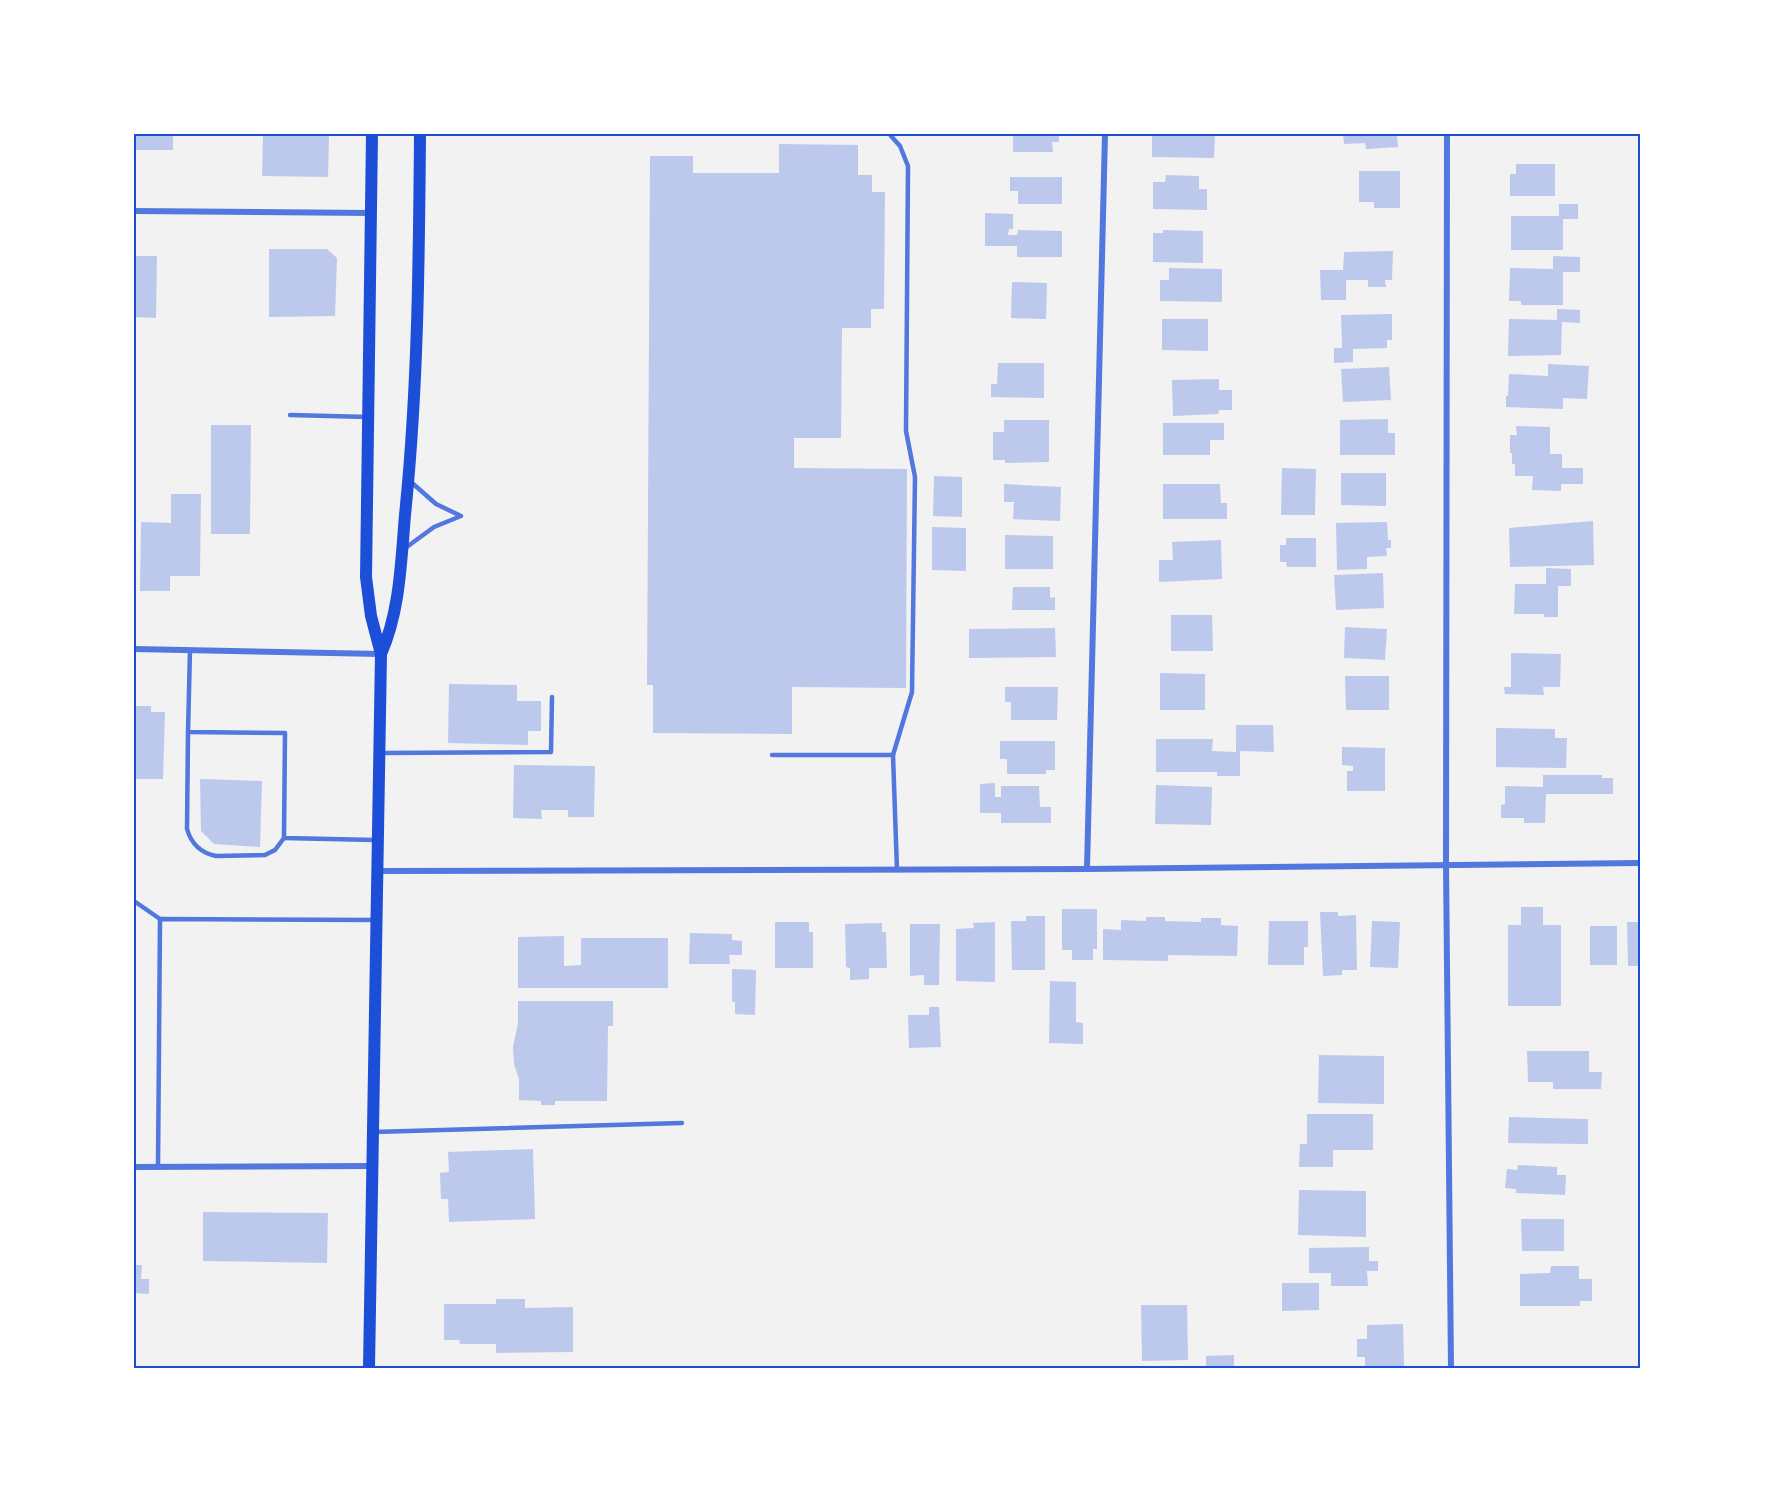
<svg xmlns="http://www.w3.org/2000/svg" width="1774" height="1502" viewBox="0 0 1774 1502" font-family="Raleway,sans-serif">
	<rect width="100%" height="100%" fill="#f2f2f2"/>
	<g fill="#bdc9ec">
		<polygon points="136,134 173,134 173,150 135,150"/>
		<polygon points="263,134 329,134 328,177 262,176"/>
		<polygon points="1013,134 1059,134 1059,142 1052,142 1053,152 1013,152"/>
		<polygon points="1152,134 1215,134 1214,158 1152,157"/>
		<polygon points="1343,134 1397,134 1398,147 1366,149 1365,143 1344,144"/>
		<polygon points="779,144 858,145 858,175 872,175 872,192 885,192 884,309 871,309 871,328 842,328 841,438 794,438 794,468 907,469 906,688 792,687 792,734 653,733 653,685 647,685 650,156 693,156 693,173 779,173"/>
		<polygon points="1516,164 1555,164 1555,196 1510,196 1510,174 1516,174"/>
		<polygon points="1359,171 1400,171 1400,208 1374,208 1374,202 1359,202"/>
		<polygon points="1166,175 1199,176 1199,189 1207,189 1207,210 1153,209 1153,182 1165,182"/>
		<polygon points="1010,177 1062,177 1062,204 1018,204 1018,191 1010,191"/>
		<polygon points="1559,204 1578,204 1578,219 1563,219 1563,250 1511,250 1511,216 1559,216"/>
		<polygon points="985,213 1013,214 1013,229 1009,229 1008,235 1017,235 1018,230 1062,231 1062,257 1017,257 1017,246 985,246"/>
		<polygon points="1163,230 1203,231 1203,263 1153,262 1153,233 1163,233"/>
		<polygon points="269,249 327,249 337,258 335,316 269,317"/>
		<polygon points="1393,251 1392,280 1385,280 1386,287 1368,287 1368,280 1346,280 1346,300 1321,300 1320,270 1343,270 1344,252"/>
		<polygon points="134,256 157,256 156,318 134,317"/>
		<polygon points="1553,256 1580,257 1580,272 1563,272 1563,305 1521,305 1521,301 1509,301 1510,268 1553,269"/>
		<polygon points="1169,268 1222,269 1222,302 1160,301 1160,280 1169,280"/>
		<polygon points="1012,282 1047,283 1046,319 1011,318"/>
		<polygon points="1557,309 1580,310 1580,323 1562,322 1561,355 1508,356 1509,319 1557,320"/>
		<polygon points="1392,314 1392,340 1387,340 1387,348 1353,349 1353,362 1334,363 1334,348 1342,348 1341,315"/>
		<polygon points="1162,319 1208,319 1208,351 1162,350"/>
		<polygon points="998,363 1044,363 1044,398 991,397 991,384 997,384"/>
		<polygon points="1548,364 1589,366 1587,399 1563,398 1563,409 1506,407 1506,396 1508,396 1509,374 1548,376"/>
		<polygon points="1389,367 1391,400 1343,402 1341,369"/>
		<polygon points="1219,379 1219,390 1232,390 1232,410 1219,410 1218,414 1173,416 1172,380"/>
		<polygon points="1388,419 1388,433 1395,433 1395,455 1340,455 1340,420"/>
		<polygon points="1004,420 1049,420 1049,462 1005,463 1005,460 993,460 993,432 1004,432"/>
		<polygon points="1163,423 1224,423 1224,440 1210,440 1210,455 1163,455"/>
		<polygon points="211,425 251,425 250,534 211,534"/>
		<polygon points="1516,426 1550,427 1550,454 1562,454 1562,468 1583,468 1583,484 1561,484 1561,491 1532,490 1533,476 1515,476 1515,464 1512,464 1512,453 1510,453 1510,435 1517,435"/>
		<polygon points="1282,468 1316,469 1315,515 1281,515"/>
		<polygon points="1341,473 1386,473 1386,506 1341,505"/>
		<polygon points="934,476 962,477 962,517 933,516"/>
		<polygon points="1004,484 1061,487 1060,521 1013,519 1014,502 1004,502"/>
		<polygon points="1163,484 1220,484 1221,503 1227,503 1227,519 1163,519"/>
		<polygon points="171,494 201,494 200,576 170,576 170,591 140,591 141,522 171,523"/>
		<polygon points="1593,521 1594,565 1510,567 1509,528"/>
		<polygon points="1387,522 1388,540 1391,540 1391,548 1386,548 1387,556 1367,557 1367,569 1337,570 1336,523"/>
		<polygon points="932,527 966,528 966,571 932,570"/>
		<polygon points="1005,535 1053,536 1053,569 1005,569"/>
		<polygon points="1286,538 1316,538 1316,567 1287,567 1286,562 1280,562 1280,545 1286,545"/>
		<polygon points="1221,540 1222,579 1159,582 1159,560 1173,560 1172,542"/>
		<polygon points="1546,568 1571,569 1571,586 1558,586 1558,617 1544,617 1544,614 1514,614 1515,584 1546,584"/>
		<polygon points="1383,573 1384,608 1336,610 1334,575"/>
		<polygon points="1013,587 1050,587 1050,598 1055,597 1055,610 1012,610"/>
		<polygon points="1171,615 1212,615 1213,651 1171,651"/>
		<polygon points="1345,627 1387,629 1385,660 1344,658"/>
		<polygon points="1055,628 1056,657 969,658 969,629"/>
		<polygon points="1511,653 1561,654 1560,687 1543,687 1544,695 1505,694 1504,687 1511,687"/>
		<polygon points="1160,673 1205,674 1205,710 1160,710"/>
		<polygon points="1345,676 1389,676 1389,710 1346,710"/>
		<polygon points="449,684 517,685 517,701 541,701 541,731 528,731 528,745 448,743"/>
		<polygon points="1005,687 1058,687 1057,720 1011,720 1011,702 1005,702"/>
		<polygon points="134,706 151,706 151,712 165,712 163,779 134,779"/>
		<polygon points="1236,725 1273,725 1274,752 1240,751 1240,776 1217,776 1217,772 1156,772 1156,739 1213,739 1212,751 1236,752"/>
		<polygon points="1496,728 1555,729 1555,738 1567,738 1566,768 1496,767"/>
		<polygon points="1000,741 1055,741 1055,770 1046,770 1046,774 1007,774 1007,759 1000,759"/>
		<polygon points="1342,747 1385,748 1385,791 1347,791 1347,771 1353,771 1353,766 1342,765"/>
		<polygon points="514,765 595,766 594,817 568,817 568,810 541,810 542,819 513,818"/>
		<polygon points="1543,775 1602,775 1602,778 1613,778 1613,794 1546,794 1545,823 1524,823 1524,818 1501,818 1501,805 1505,804 1505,786 1543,787"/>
		<polygon points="200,779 262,781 260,847 214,844 201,831"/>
		<polygon points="995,783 995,797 1001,797 1001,786 1039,786 1040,807 1051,807 1051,823 1001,823 1001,813 980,813 980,784"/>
		<polygon points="1156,785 1212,787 1211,825 1155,824"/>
		<polygon points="1521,907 1543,907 1543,925 1561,925 1561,1006 1508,1006 1508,925 1521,925"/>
		<polygon points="1062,909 1097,909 1097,949 1093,949 1093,960 1072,960 1072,950 1062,950"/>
		<polygon points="1320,912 1338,912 1338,916 1356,915 1357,970 1342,970 1342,975 1323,976"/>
		<polygon points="1026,916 1045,916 1045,970 1012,970 1011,921 1026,921"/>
		<polygon points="1638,916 1640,916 1640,966 1628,966 1627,922 1638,922"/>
		<polygon points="1146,917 1165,917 1165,921 1201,922 1201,918 1221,918 1221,925 1238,926 1237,956 1168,955 1168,961 1103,960 1103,929 1121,930 1121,920 1146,921"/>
		<polygon points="1269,921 1308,921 1308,947 1304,947 1304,965 1268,965"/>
		<polygon points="1372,921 1400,922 1398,968 1370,967"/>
		<polygon points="775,922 809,922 809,932 813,932 813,968 775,968"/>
		<polygon points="995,922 995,982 956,981 956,929 974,928 973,923"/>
		<polygon points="882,923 882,932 886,932 887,968 869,968 869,979 850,980 850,968 846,967 845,924"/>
		<polygon points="910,924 940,924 939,985 924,985 924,975 910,976"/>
		<rect x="1590" y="926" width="27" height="39"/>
		<polygon points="690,933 732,934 732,940 742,941 742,955 729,955 730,964 689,964"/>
		<polygon points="564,936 564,966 581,965 581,938 668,938 668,988 518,988 518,937"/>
		<polygon points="732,969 756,970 755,1015 735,1014 735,1002 732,1002"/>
		<polygon points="1050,981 1076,982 1076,1022 1083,1023 1083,1044 1049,1043"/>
		<polygon points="518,1001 613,1001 613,1026 608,1026 607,1101 555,1101 555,1105 541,1105 541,1101 519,1100 519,1079 514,1064 513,1047 518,1023"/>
		<polygon points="929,1007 939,1007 941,1047 909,1048 908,1015 929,1015"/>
		<polygon points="1527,1051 1589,1051 1589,1072 1602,1072 1601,1089 1553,1089 1553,1082 1528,1082"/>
		<polygon points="1319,1055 1384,1056 1384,1104 1318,1103"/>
		<polygon points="1307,1114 1373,1114 1373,1150 1333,1150 1333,1167 1299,1167 1300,1144 1307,1144"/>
		<polygon points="1509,1117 1588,1119 1588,1144 1508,1143"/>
		<polygon points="533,1149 535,1219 449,1222 448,1199 441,1199 440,1173 449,1172 448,1152"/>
		<polygon points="1518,1165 1557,1167 1557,1175 1566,1175 1565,1195 1516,1193 1516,1189 1505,1188 1507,1169 1517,1170"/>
		<polygon points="1299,1190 1366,1191 1366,1237 1298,1235"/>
		<polygon points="203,1212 328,1213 327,1263 203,1261"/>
		<polygon points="1521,1219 1564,1219 1564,1251 1522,1251"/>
		<polygon points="1369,1247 1369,1261 1378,1261 1378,1271 1367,1271 1368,1286 1331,1286 1331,1273 1309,1273 1309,1248"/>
		<polygon points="134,1265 142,1265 141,1279 149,1279 149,1294 134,1293"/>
		<polygon points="1551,1266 1579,1266 1579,1279 1592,1279 1592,1301 1580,1301 1580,1306 1520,1306 1520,1274 1550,1273"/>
		<polygon points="1282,1283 1319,1283 1319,1310 1282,1311"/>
		<polygon points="496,1299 525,1299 525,1308 573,1307 573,1352 496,1353 496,1344 460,1344 459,1340 444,1340 444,1304 496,1304"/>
		<polygon points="1141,1305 1187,1305 1188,1360 1142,1361"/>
		<polygon points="1403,1324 1404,1368 1365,1368 1365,1357 1357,1357 1357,1339 1367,1339 1367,1325"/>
		<polygon points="1234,1355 1234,1368 1206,1368 1206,1356"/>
	</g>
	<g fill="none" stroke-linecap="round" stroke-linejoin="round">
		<g stroke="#5277de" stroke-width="4.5">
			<polyline points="891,136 900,146 908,166 906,431 915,477 912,692 893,755"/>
			<polyline points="290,415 368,417"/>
			<polyline points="404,549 434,527 461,516 436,504 411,482"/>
			<polyline points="190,650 188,732 285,733 284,838 375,840"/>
			<path d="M188,732L187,829C191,843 201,853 216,856L265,855L275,850L284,838"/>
			<polyline points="381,753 551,752 552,697"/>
			<polyline points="772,755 893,755 897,870"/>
			<polyline points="134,901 160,919"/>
			<polyline points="374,1132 682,1123"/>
			<polyline points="158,1167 160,919 377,920"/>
		</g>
		<g stroke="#5277de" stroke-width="6">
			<polyline points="1447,134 1446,865 1451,1368"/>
			<polyline points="134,211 370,213"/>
			<polyline points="134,649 381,654"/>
			<polyline points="1087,869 1105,134"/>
			<polyline points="377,871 1087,869 1640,863"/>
			<polyline points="134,1167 372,1166"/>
		</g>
		<g stroke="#1d4ed8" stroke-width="12">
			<path d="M381,654C400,611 401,562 405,515C418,388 419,261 420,134"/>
			<polyline points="369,1368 381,654 371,616 366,577 372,134"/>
		</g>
	</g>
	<rect width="1774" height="1502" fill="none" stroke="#ffffff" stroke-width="270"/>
	<rect x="135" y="135" width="1504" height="1232" fill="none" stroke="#1d4ed8" stroke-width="2"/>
</svg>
